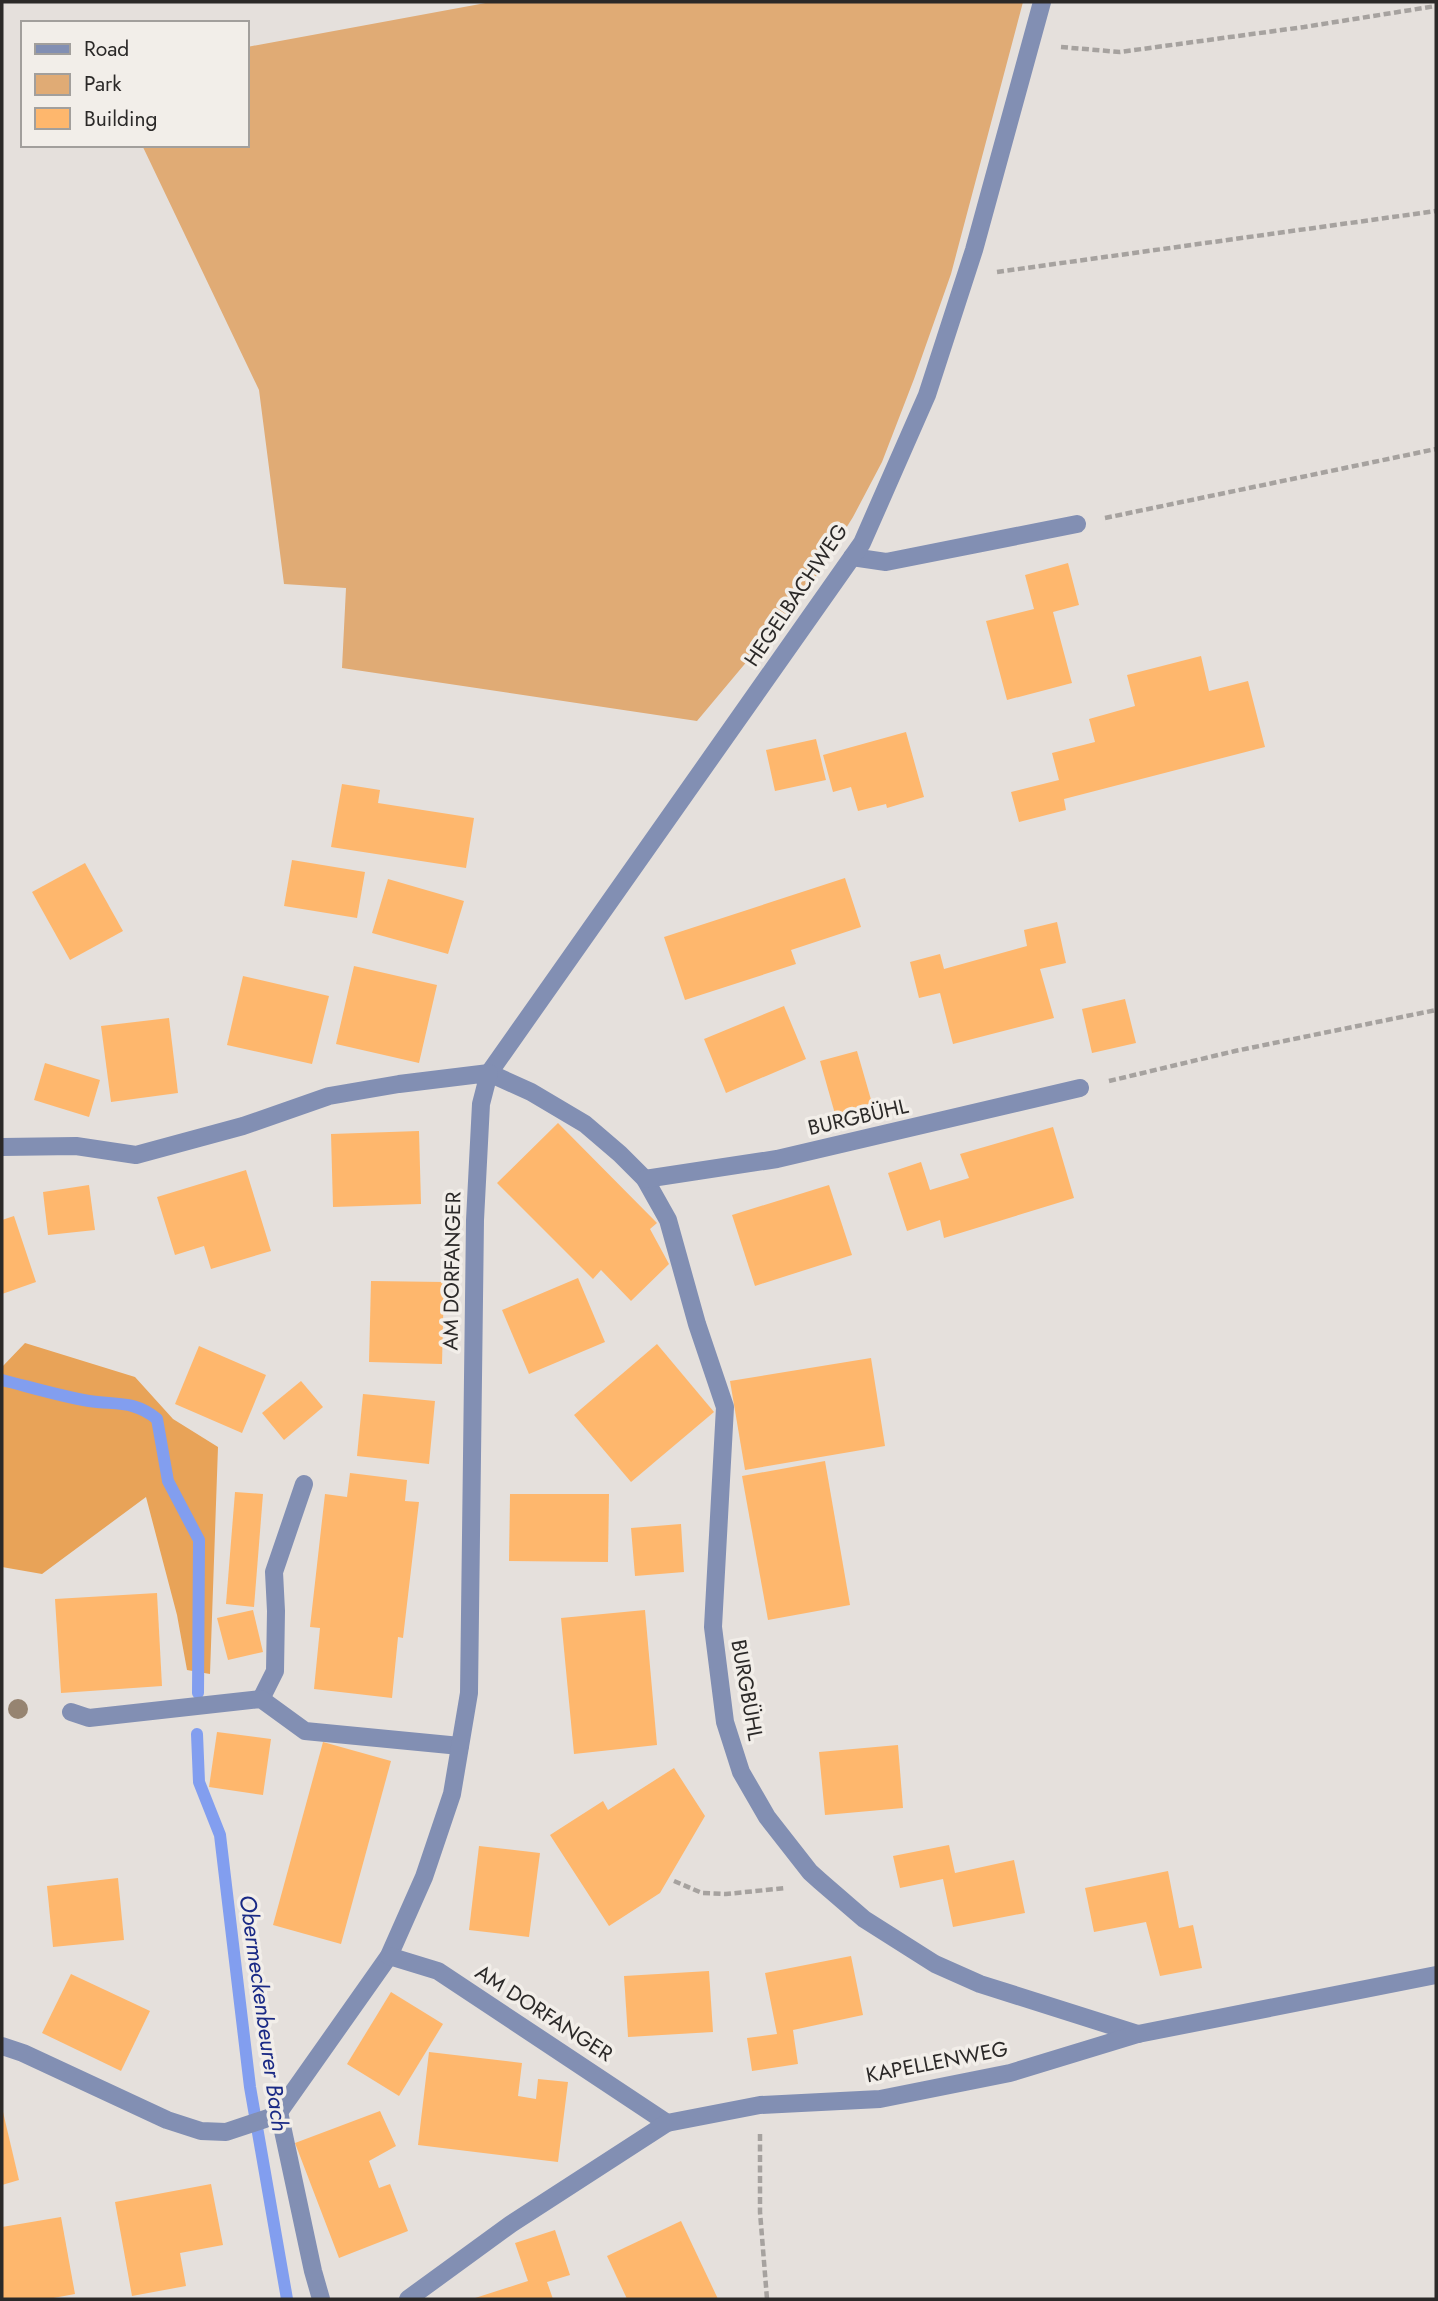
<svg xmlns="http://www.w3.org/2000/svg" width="1438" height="2301" viewBox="0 0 1438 2301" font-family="Jost,sans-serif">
	<rect width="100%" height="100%" fill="#e5e0dc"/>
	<polygon fill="#e0ab75" points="491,2 1023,2 951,274 914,379 882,462 853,517 810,586 697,721 342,668 346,588 284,584 259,390 142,145 247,145 247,47"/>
	<polygon fill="#e8a358" points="25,1343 135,1377 173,1419 218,1447 210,1674 187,1670 177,1615 146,1497 42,1574 2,1567 2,1367"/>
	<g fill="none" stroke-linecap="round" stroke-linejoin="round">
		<g stroke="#829eef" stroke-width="12">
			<path d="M2,1380C30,1387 59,1396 89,1401C116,1405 134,1400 157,1419L168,1481L199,1540L198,1693"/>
			<polyline points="197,1734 199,1782 220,1835 250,2087 287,2299"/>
		</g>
	</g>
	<g fill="#feb76d">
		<polygon points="1068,563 1079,605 1053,612 1072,683 1007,700 986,621 1034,609 1025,575"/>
		<polygon points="1201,656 1209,691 1248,681 1265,747 1064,799 1066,810 1019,822 1011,792 1059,780 1052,753 1095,742 1089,719 1135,706 1127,675"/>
		<polygon points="906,732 924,797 887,808 886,804 858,811 851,787 833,792 823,755"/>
		<polygon points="816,739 826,780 775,791 766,750"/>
		<polygon points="342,784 380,790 378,803 474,818 466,868 331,847"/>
		<polygon points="292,860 365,872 357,918 284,906"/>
		<polygon points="85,863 123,931 70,960 32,892"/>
		<polygon points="845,878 861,927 791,950 796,964 685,1000 664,937"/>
		<polygon points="388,879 464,901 448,954 372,933"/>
		<polygon points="1057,922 1066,963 1040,969 1054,1018 953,1044 940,993 919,998 910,962 940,954 944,969 1027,946 1024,930"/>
		<polygon points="354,966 437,985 419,1063 336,1044"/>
		<polygon points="243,976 329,996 312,1064 227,1045"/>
		<polygon points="1125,999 1136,1043 1092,1053 1082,1009"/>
		<polygon points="784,1006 806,1059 726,1093 704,1039"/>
		<polygon points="169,1018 178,1093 111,1102 101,1026"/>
		<polygon points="857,1051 874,1110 837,1121 820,1061"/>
		<polygon points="45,1063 100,1080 89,1117 34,1100"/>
		<polygon points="558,1123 657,1223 650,1229 669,1264 631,1301 601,1270 593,1279 497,1183"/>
		<polygon points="1053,1127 1074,1198 944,1238 940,1220 907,1231 888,1173 921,1162 930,1190 969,1178 960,1154"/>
		<polygon points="419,1131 421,1204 333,1207 331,1134"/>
		<polygon points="246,1170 271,1251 211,1269 204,1246 175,1255 157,1197"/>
		<polygon points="89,1185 95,1230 48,1235 43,1192"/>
		<polygon points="829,1185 852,1255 755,1286 732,1215"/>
		<polygon points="14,1216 36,1282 2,1294 2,1220"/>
		<polygon points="578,1278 605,1342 529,1374 502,1310"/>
		<polygon points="371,1281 444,1282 442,1364 369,1362"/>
		<polygon points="657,1344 714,1412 631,1482 574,1415"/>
		<polygon points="199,1346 266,1375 242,1433 175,1404"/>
		<polygon points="871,1358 885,1446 745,1470 730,1381"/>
		<polygon points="301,1381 323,1407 284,1440 262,1413"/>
		<polygon points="363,1394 435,1401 429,1464 357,1456"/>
		<polygon points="825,1461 850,1605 768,1620 742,1476"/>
		<polygon points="350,1473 407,1480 405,1501 419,1502 403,1638 398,1637 392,1698 314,1689 320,1628 310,1627 325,1494 347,1497"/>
		<polygon points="235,1492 263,1494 254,1607 226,1604"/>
		<polygon points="510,1494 609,1494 608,1562 509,1561"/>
		<polygon points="681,1524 684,1572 635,1576 631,1528"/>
		<polygon points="157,1593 162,1686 61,1693 55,1599"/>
		<polygon points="253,1610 263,1652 228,1660 217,1618"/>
		<polygon points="645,1610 657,1745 574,1754 561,1618"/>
		<polygon points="217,1732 271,1739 263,1795 209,1787"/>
		<polygon points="323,1742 391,1761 341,1944 273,1925"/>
		<polygon points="898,1745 903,1808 825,1815 819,1752"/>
		<polygon points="674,1768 705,1816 660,1893 609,1926 550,1835 603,1801 608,1810"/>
		<polygon points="949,1845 955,1873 1014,1860 1025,1913 953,1927 943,1879 900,1888 893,1856"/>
		<polygon points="479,1846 540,1853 529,1937 469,1930"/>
		<polygon points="1168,1871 1179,1928 1193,1925 1202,1968 1160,1976 1146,1922 1094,1932 1085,1888"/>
		<polygon points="118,1878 124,1940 53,1947 47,1886"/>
		<polygon points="851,1956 863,2015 793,2030 798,2064 752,2071 747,2038 777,2034 765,1973"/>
		<polygon points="709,1971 713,2032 628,2037 624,1976"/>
		<polygon points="71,1974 150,2011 121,2071 42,2033"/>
		<polygon points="391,1992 443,2024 399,2096 347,2064"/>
		<polygon points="429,2052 522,2063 518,2096 536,2099 538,2079 568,2082 558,2162 418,2145"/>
		<polygon points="380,2111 396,2146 369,2161 379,2188 390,2184 408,2231 339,2258 295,2143"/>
		<polygon points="3,2112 19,2180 2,2185 2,2113"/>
		<polygon points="211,2184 223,2245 180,2253 186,2286 132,2296 115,2202"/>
		<polygon points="61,2217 75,2294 48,2299 2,2299 2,2227"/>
		<polygon points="681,2221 718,2299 627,2299 607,2256"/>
		<polygon points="555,2230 570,2275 547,2282 553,2299 472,2299 528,2281 515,2243"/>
	</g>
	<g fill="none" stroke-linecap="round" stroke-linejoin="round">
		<g stroke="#a6a29f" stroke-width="4.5" stroke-dasharray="7 3.5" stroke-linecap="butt">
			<polyline points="1061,47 1120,52 1304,27 1436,6"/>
			<polyline points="997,272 1436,211"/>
			<polyline points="1105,518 1436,449"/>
			<polyline points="1109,1081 1235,1051 1436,1010"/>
			<polyline points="674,1881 702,1893 726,1894 786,1888"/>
			<polyline points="760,2134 760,2212 767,2299"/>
		</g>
		<g stroke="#828fb3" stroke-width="18">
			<polyline points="852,557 886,562 1077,524"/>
			<polyline points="261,1699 275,1671 276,1611 274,1572 304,1484"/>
			<polyline points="71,1712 89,1718 261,1699 305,1731 460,1746"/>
		</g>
		<g stroke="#828fb3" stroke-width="18">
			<polyline points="1042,2 974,250 927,395 862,543 489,1073 531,1092 585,1124 620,1154 645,1179 668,1220 697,1324 725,1407 713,1627 725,1722 741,1772 767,1817 810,1872 820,1881 864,1919 935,1964 980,1984 1138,2034"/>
			<polyline points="2,1147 76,1146 136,1155 243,1126 329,1096 399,1084 489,1073 481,1104 475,1220 469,1693 452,1794 424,1877 389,1956 279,2112 271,2117 226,2132 201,2131 167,2120 23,2053 2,2046"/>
			<polyline points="645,1179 777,1159 1080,1088"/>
			<polyline points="389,1956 438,1971 667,2123"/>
			<polyline points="279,2112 313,2271 321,2299"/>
			<polyline points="408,2299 511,2224 667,2123 760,2105 880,2099 1010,2073 1138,2034 1436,1975"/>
		</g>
	</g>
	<circle fill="#968471" cx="18" cy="1709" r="10"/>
	<g text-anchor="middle" stroke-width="7" stroke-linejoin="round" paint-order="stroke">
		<g font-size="21" fill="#2b2928" stroke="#f2eee9">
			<text transform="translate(796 595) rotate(-56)" y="7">HEGELBACHWEG</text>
			<text transform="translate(858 1117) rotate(-13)" y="7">BURGBÜHL</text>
			<text transform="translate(452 1271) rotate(-89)" y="7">AM DORFANGER</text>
			<text transform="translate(747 1690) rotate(80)" y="7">BURGBÜHL</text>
			<text transform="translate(544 2013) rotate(33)" y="7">AM DORFANGER</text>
			<text transform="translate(937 2062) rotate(-11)" y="7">KAPELLENWEG</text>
		</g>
		<g font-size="23" font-style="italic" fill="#192985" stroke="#f2eee9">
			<text transform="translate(264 2013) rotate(82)" y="8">Obermeckenbeurer Bach</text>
		</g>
	</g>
	<rect width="1438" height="2301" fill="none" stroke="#2b2928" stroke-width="7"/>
	<rect x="21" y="21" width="228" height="126" fill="#f2eee9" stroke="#a29f9c" stroke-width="2"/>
	<rect x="35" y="44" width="35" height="10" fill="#828fb3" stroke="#a29f9c" stroke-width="2"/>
	<text x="84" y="56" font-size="21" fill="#2b2928">Road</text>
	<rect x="35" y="74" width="35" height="21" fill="#e0ab75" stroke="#a29f9c" stroke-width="2"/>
	<text x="84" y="91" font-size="21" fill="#2b2928">Park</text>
	<rect x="35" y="108" width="35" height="21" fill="#feb76d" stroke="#a29f9c" stroke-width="2"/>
	<text x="84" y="126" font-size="21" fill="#2b2928">Building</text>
</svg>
